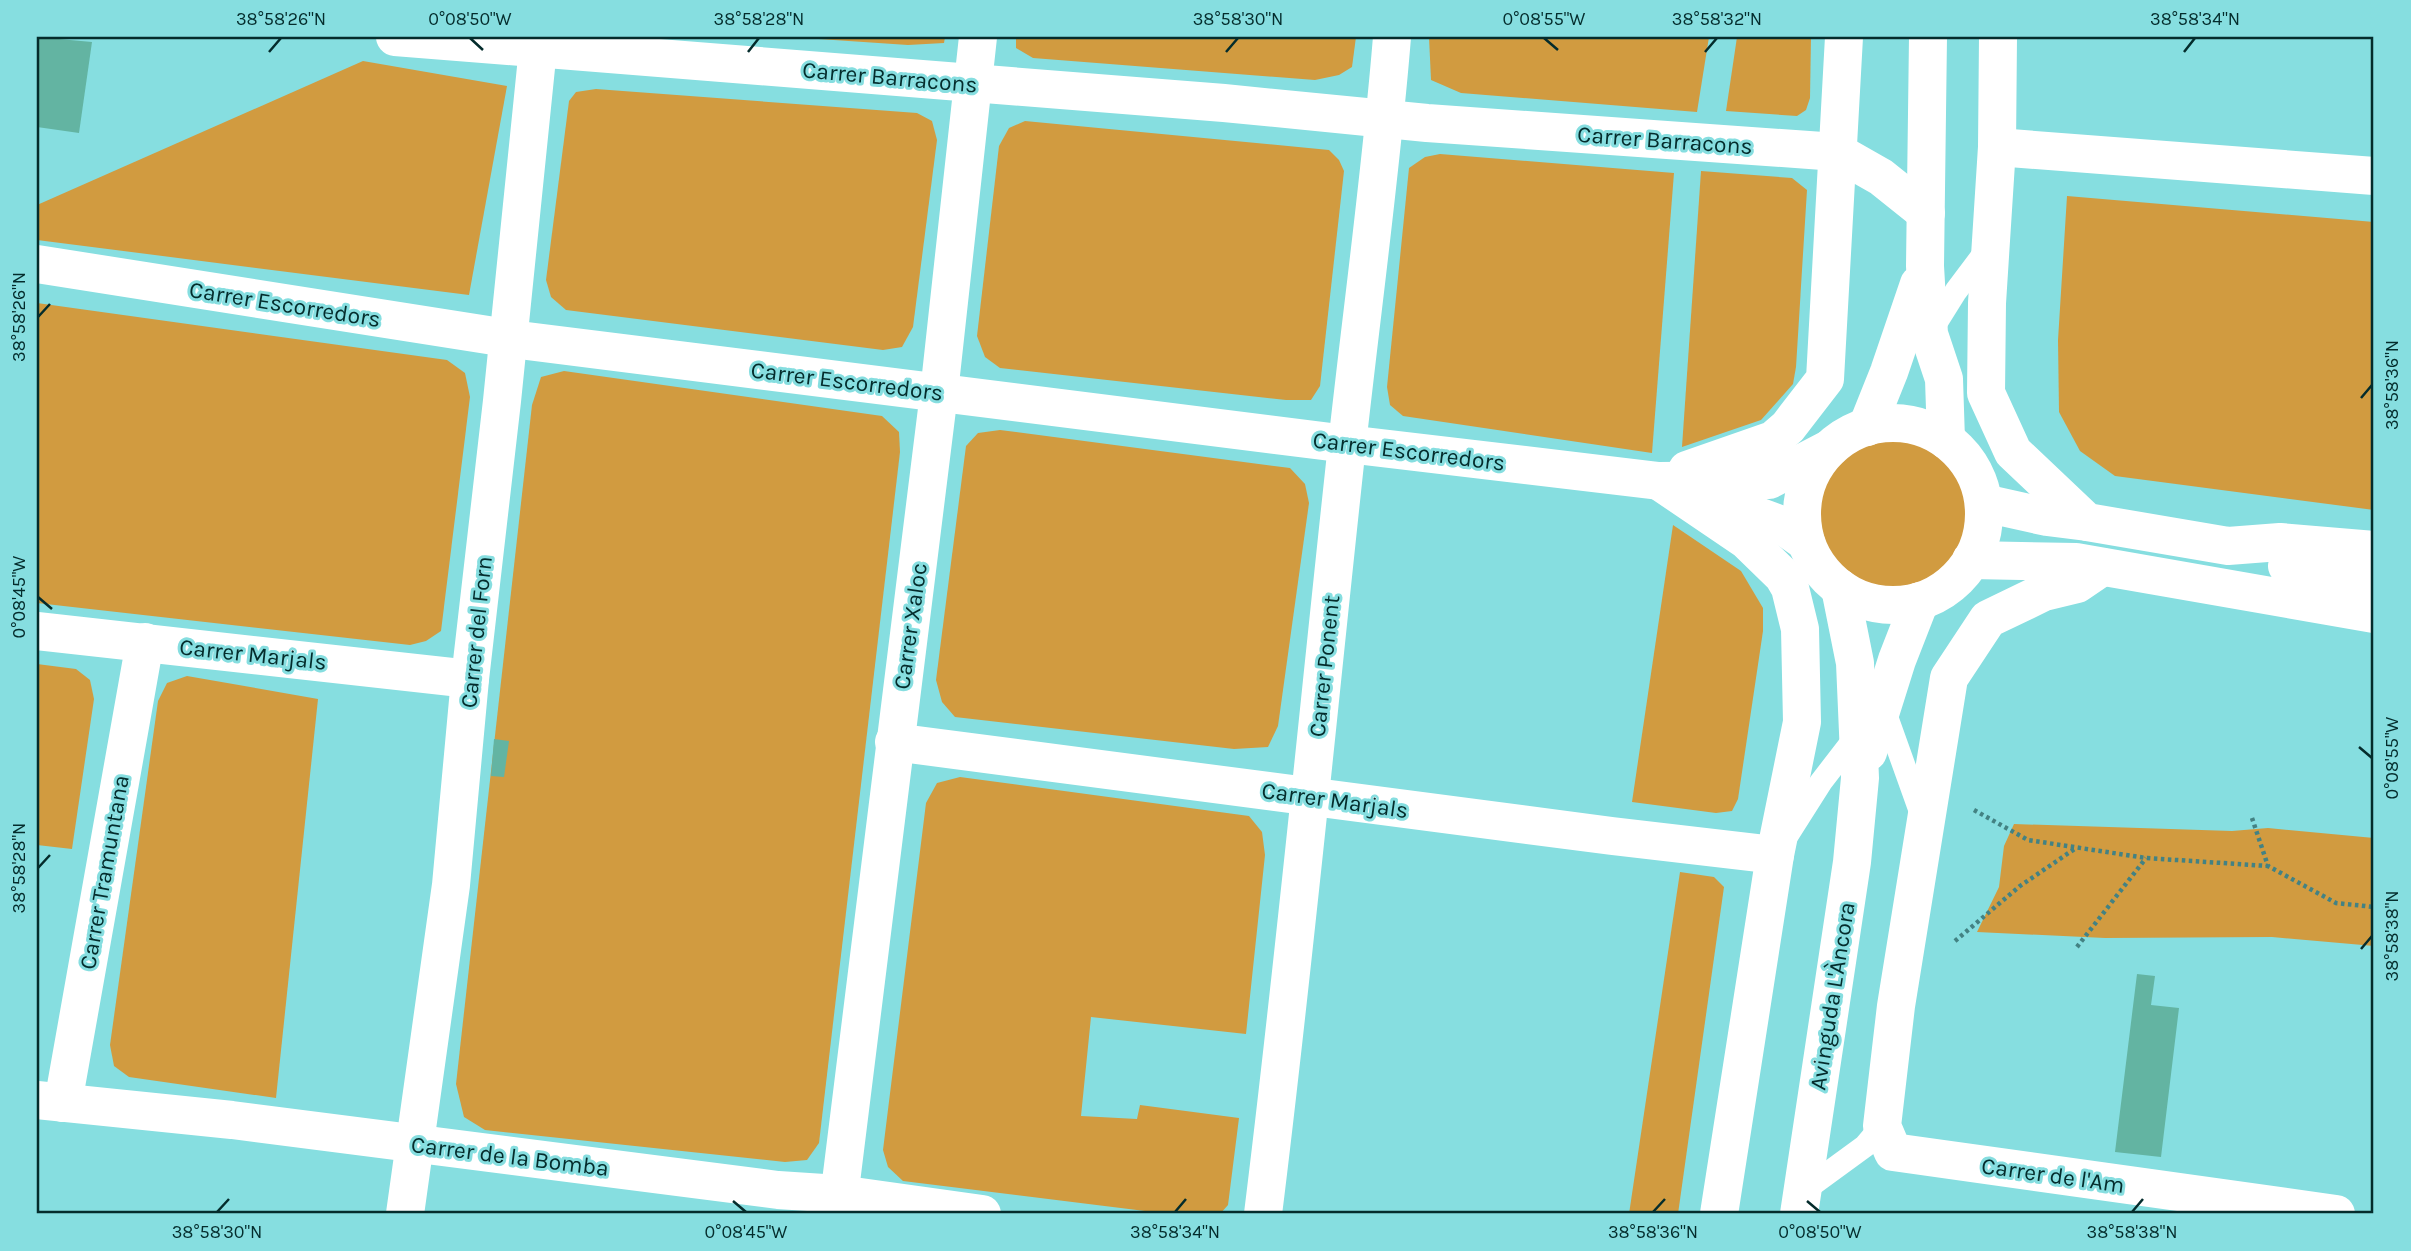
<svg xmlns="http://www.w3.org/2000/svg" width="2411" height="1251" viewBox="0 0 2411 1251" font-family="Karla,sans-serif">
	<rect width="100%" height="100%" fill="#86dee0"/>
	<g fill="#d19b40">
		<polygon points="789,37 945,37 944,43 908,45"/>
		<polygon points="1016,37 1356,37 1352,67 1339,75 1315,80 1033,58 1016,48"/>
		<polygon points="1429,37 1709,37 1697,112 1461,93 1431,80"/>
		<polygon points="1737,37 1811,37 1810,98 1806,110 1797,116 1726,111"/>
		<polygon points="363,61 507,86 469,295 37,240 37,205"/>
		<polygon points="596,89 917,113 932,121 937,140 913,327 902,347 883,350 566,310 551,297 546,280 569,101 576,92"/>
		<polygon points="1025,121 1329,150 1339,160 1344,171 1320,386 1311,400 1286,400 1000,368 985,357 977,336 999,146 1009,128"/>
		<polygon points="1440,154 1674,173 1652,453 1403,416 1390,405 1387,387 1409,168 1425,157"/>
		<polygon points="1701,171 1792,178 1807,190 1796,367 1793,384 1761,420 1682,447"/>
		<polygon points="2067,196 2374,222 2374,510 2115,476 2080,451 2059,412 2058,340"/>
		<polygon points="37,303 447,360 465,373 470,397 441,631 426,641 410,645 37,603"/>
		<polygon points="564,371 882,416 899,432 900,452 819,1143 807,1160 785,1162 485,1130 464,1117 456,1084 532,405 541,377"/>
		<circle cx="1893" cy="514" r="91"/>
		<polygon points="1000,430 1290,468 1305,484 1309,503 1278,726 1268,747 1234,749 955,717 942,702 936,680 966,446 978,433"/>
		<polygon points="1673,525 1741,571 1763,608 1763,631 1738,799 1732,811 1716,813 1632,802"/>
		<polygon points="37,664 76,669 90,680 94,699 72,849 37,845"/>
		<polygon points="187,676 318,699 276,1098 129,1077 114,1066 110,1045 158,701 167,683"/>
		<polygon points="960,777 1249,816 1262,832 1265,855 1246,1034 1091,1017 1081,1116 1137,1119 1140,1105 1239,1118 1228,1205 1220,1214 1169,1214 903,1181 888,1167 883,1150 926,803 937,783"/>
		<polygon points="2014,824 2232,831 2268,828 2374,838 2374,946 2272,937 2105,938 1977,932 1999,887 2004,846"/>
		<polygon points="1680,872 1714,877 1724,887 1678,1214 1629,1214"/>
	</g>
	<g fill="#63b4a2">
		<polygon points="37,37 92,42 79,133 37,127"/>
		<polygon points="494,739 509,741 504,777 491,776"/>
		<polygon points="2137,974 2155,976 2151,1005 2179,1008 2161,1157 2115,1152"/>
	</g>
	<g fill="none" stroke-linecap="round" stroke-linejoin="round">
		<g stroke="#438283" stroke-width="4.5" stroke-dasharray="3.5 3.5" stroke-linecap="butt">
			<polyline points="1974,810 2028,840 2146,858 2268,866"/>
			<polyline points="2252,818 2268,866 2336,903 2374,907"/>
			<polyline points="1955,941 2020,886 2076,848"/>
			<polyline points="2077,947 2146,858"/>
		</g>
		<g stroke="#fff" stroke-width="23">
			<polyline points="1931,331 1956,291 1989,247"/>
			<polyline points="1883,707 1921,813"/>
			<polyline points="1788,834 1821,782 1858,734"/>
			<polyline points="1802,1192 1865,1146 1882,1126"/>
		</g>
		<g stroke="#fff" stroke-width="38">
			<polyline points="395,37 1224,103 1427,123 1837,152 1881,177 1926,213"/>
			<polyline points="1998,37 1997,147 1987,303 1986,393 2013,452 2087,522 2228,546 2280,542 2374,550"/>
			<polyline points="1997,147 2374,176"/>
			<polyline points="37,264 519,340 1347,444 1659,481 1769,480 1829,449"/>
			<polyline points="1687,470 1773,440 1788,427 1825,379 1844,37"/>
			<polyline points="1659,481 1746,540 1783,576 1790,588 1800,629 1802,722 1775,855 1719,1214"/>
			<polyline points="1704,496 1782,525 1806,542"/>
			<polyline points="1984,503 2047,517 2087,522"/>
			<polyline points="1971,560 2076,562 2374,614"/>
			<polyline points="2287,566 2353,576 2374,583"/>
			<polyline points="2102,567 2077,584 2044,592 1988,619 1949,678 1896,1006 1882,1126 1893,1152 2336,1214"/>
			<polyline points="37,631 470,679"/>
			<polyline points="894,742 1612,836 1775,855"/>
			<polyline points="37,1100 232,1120 778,1190 839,1194 982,1214"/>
			<polyline points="63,1103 145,642"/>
			<polyline points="405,1214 451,885 470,679 502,401 538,48"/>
			<polyline points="837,1214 939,393 978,37"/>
			<path d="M1263,1214C1295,958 1319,701 1347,445C1362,309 1381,173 1392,37"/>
		</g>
		<g stroke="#fff" stroke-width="38">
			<polyline points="1928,37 1925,266 1929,334 1944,379 1946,440"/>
			<circle cx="1893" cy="514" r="91"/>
			<polyline points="1867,427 1889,372 1919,284"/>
			<polyline points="1868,752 1897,660 1920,601"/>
			<polyline points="1799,1214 1852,862 1860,778 1855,663 1840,588"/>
		</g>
	</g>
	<path fill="none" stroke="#042c2c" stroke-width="2.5" d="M470,38L483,50M1544,38L1558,50M269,52L281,38M748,52L759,38M1226,52L1238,38M1705,52L1717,38M2184,52L2195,38M38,317L50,304M2361,398L2372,385M38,597L52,609M2359,747L2372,758M38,868L50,855M2361,949L2372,936M733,1201L746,1212M1807,1201L1820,1212M217,1212L229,1199M1175,1212L1186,1199M1653,1212L1665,1199M2132,1212L2143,1199"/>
	<g text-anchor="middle" stroke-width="6" stroke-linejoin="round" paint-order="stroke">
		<g font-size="23" fill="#042c2c" stroke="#86dee0">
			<text transform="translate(890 77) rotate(5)" y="8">Carrer Barracons</text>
			<text transform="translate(1665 140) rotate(4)" y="8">Carrer Barracons</text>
			<text transform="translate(285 304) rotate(9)" y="8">Carrer Escorredors</text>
			<text transform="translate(847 381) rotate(7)" y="8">Carrer Escorredors</text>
			<text transform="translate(1409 451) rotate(7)" y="8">Carrer Escorredors</text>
			<text transform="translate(910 626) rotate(-82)" y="8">Carrer Xaloc</text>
			<text transform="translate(476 632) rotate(-84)" y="8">Carrer del Forn</text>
			<text transform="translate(253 654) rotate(6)" y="8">Carrer Marjals</text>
			<text transform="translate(1324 666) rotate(-84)" y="8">Carrer Ponent</text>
			<text transform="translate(1335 800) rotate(8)" y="8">Carrer Marjals</text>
			<text transform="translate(104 872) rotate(-80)" y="8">Carrer Tramuntana</text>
			<text transform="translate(1832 996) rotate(-81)" y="8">Avinguda L'Àncora</text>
			<text transform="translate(510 1156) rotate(7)" y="8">Carrer de la Bomba</text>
			<text transform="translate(2053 1175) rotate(8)" y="8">Carrer de l'Am</text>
		</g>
	</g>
	<rect width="2411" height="1251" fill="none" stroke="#86dee0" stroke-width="77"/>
	<rect x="38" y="38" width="2334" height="1174" fill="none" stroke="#042c2c" stroke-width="2.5"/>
	<g font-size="18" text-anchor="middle" fill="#042c2c">
		<text x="281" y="25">38°58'26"N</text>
		<text x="470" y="25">0°08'50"W</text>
		<text x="759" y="25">38°58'28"N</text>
		<text x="1238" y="25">38°58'30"N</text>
		<text x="1544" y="25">0°08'55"W</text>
		<text x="1717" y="25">38°58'32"N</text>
		<text x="2195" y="25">38°58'34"N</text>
		<text transform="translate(19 317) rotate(-90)" y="6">38°58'26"N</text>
		<text transform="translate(2392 385) rotate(-90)" y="6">38°58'36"N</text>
		<text transform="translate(19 597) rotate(-90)" y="6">0°08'45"W</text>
		<text transform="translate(2392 758) rotate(-90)" y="6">0°08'55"W</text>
		<text transform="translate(19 868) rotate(-90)" y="6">38°58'28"N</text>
		<text transform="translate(2392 936) rotate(-90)" y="6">38°58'38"N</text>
		<text x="217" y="1238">38°58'30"N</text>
		<text x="746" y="1238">0°08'45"W</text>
		<text x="1175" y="1238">38°58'34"N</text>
		<text x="1653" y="1238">38°58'36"N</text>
		<text x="1820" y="1238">0°08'50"W</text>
		<text x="2132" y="1238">38°58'38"N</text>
	</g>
</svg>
